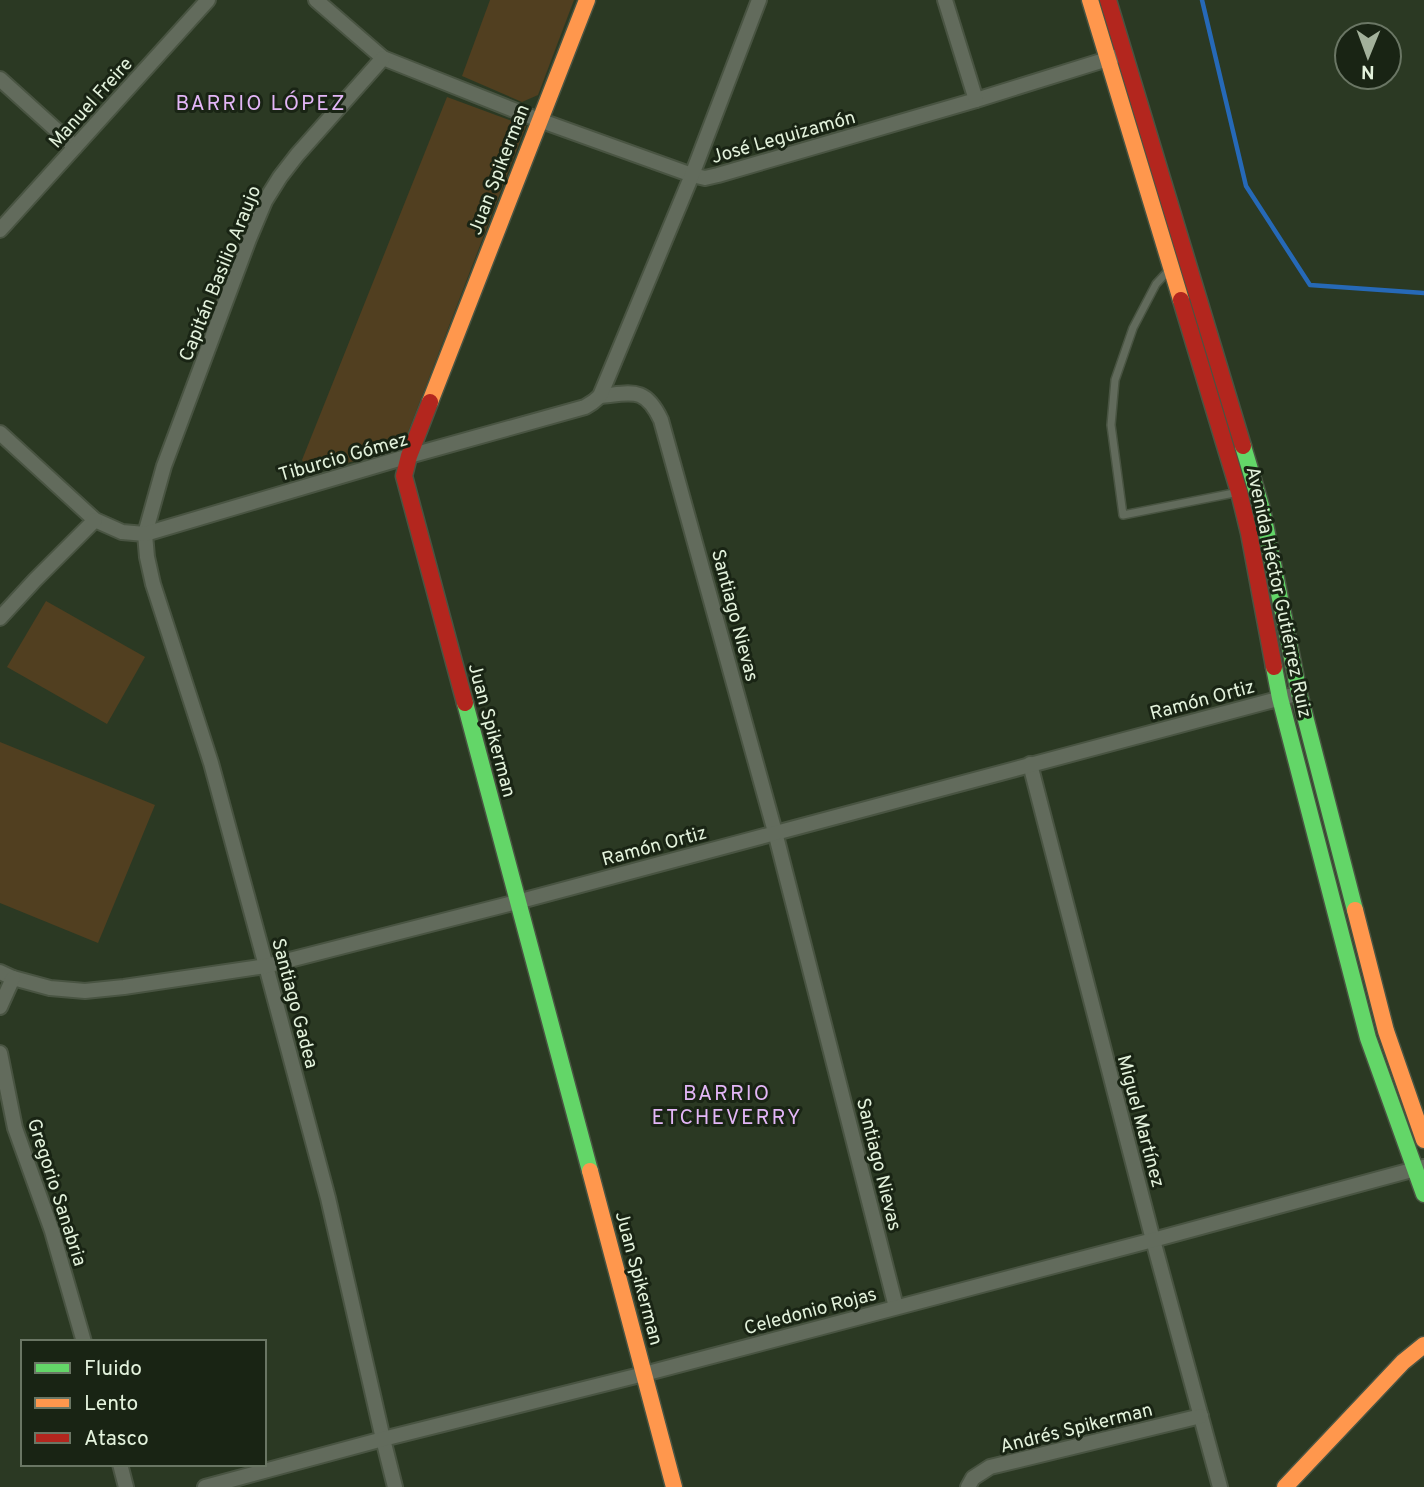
<svg xmlns="http://www.w3.org/2000/svg" width="1424" height="1487" viewBox="0 0 1424 1487" font-family="Overpass,sans-serif">
	<rect width="100%" height="100%" fill="#2b3923"/>
	<g fill="#513f20">
		<polygon points="490,0 574,0 538,95 522,102 462,76"/>
		<polygon points="447,97 526,126 402,448 310,473 302,460"/>
		<polygon points="46,601 145,657 107,724 7,667"/>
		<polygon points="0,742 155,805 98,943 0,903"/>
	</g>
	<g fill="none" stroke-linecap="round" stroke-linejoin="round">
		<polyline stroke="#2669b7" stroke-width="4.5" points="1202,0 1246,186 1310,285 1424,293"/>
		<defs>
			<polyline id="lane" points="1168,271 1156,284 1133,328 1115,380 1111,425 1123,515 1239,492"/>
			<g id="street">
				<polyline points="316,0 383,58 539,120 692,175 705,178 718,175 976,100 1114,57"/>
				<polyline points="945,0 976,100"/>
				<polyline points="383,58 297,155 280,177 265,201 249,239 164,466 145,534 147,557 153,584 211,763 266,966 328,1198 383,1439 395,1487"/>
				<polyline points="0,79 75,147"/>
				<polyline points="0,230 208,0"/>
				<path d="M600,396C632,393 645,386 661,420L775,832L896,1307"/>
				<polyline points="0,433 95,520 122,532 145,534 409,456 585,407 593,402 600,396 692,175 759,0"/>
				<polyline points="0,618 35,580 95,520"/>
				<polyline points="1030,764 1153,1240 1220,1487"/>
				<polyline points="0,972 13,978 50,988 85,991 124,987 266,966 517,902 1289,696"/>
				<polyline points="0,1007 13,978"/>
				<polyline points="0,1053 15,1128 52,1231 84,1342"/>
				<polyline points="120,1464 126,1487"/>
				<polyline points="205,1487 383,1439 644,1374 1153,1240 1423,1167"/>
				<polyline points="968,1487 973,1478 990,1467 1201,1416"/>
			</g>
			<g id="fast">
				<polyline points="1243,446 1262,509 1299,693 1355,910"/>
				<polyline points="1274,667 1280,698 1368,1038 1424,1194"/>
				<polyline points="465,703 590,1171"/>
			</g>
			<g id="slow">
				<polyline points="1090,0 1181,300"/>
				<polyline points="430,402 587,0"/>
				<polyline points="1355,910 1386,1031 1424,1140"/>
				<polyline points="590,1171 674,1487"/>
				<polyline points="1285,1487 1403,1362 1424,1345"/>
			</g>
			<g id="jam">
				<polyline points="1108,0 1243,446"/>
				<polyline points="1181,300 1239,492 1249,533 1274,667"/>
				<polyline points="430,402 409,456 404,476 465,703"/>
			</g>
		</defs>
		<use href="#lane" stroke="#495442" stroke-width="10"/>
		<use href="#street" stroke="#495442" stroke-width="18"/>
		<use href="#fast" stroke="#495442" stroke-width="19"/>
		<use href="#slow" stroke="#495442" stroke-width="19"/>
		<use href="#jam" stroke="#495442" stroke-width="19"/>
		<use href="#lane" stroke="#626b5c" stroke-width="7"/>
		<use href="#street" stroke="#626b5c" stroke-width="14"/>
		<use href="#fast" stroke="#63d668" stroke-width="16"/>
		<use href="#slow" stroke="#ff974d" stroke-width="16"/>
		<use href="#jam" stroke="#b3261e" stroke-width="16"/>
	</g>
	<g text-anchor="middle" stroke-width="6" stroke-linejoin="round" paint-order="stroke">
		<g font-size="19" fill="#e3f2dc" stroke="#192414">
			<text transform="translate(90 102) rotate(-48)" y="7">Manuel Freire</text>
			<text transform="translate(783 136) rotate(-16)" y="7">José Leguizamón</text>
			<text transform="translate(498 169) rotate(-69)" y="7">Juan Spikerman</text>
			<text transform="translate(219 273) rotate(-68)" y="7">Capitán Basilio Araujo</text>
			<text transform="translate(343 456) rotate(-16)" y="7">Tiburcio Gómez</text>
			<text transform="translate(1280 592) rotate(78)" y="7">Avenida Héctor Gutiérrez Ruiz</text>
			<text transform="translate(736 615) rotate(75)" y="7">Santiago Nievas</text>
			<text transform="translate(1202 699) rotate(-15)" y="7">Ramón Ortiz</text>
			<text transform="translate(493 730) rotate(75)" y="7">Juan Spikerman</text>
			<text transform="translate(654 845) rotate(-15)" y="7">Ramón Ortiz</text>
			<text transform="translate(296 1003) rotate(75)" y="7">Santiago Gadea</text>
			<text transform="translate(1142 1121) rotate(75)" y="7">Miguel Martínez</text>
			<text transform="translate(880 1164) rotate(76)" y="7">Santiago Nievas</text>
			<text transform="translate(58 1192) rotate(72)" y="7">Gregorio Sanabria</text>
			<text transform="translate(640 1278) rotate(75)" y="7">Juan Spikerman</text>
			<text transform="translate(810 1310) rotate(-15)" y="7">Celedonio Rojas</text>
			<text transform="translate(1076 1427) rotate(-14)" y="7">Andrés Spikerman</text>
		</g>
		<g font-size="21" letter-spacing="2" fill="#e3b6f7" stroke="#192414">
			<text x="261" y="110">BARRIO LÓPEZ</text>
			<text x="727" y="1100">BARRIO<tspan x="727" dy="24">ETCHEVERRY</tspan></text>
		</g>
	</g>
	<rect x="21" y="1340" width="245" height="126" fill="#192414" stroke="#6a7664" stroke-width="2"/>
	<rect x="35" y="1363" width="35" height="10" fill="#63d668" stroke="#6a7664" stroke-width="2"/>
	<text x="84" y="1375" font-size="21" fill="#e3f2dc">Fluido</text>
	<rect x="35" y="1398" width="35" height="10" fill="#ff974d" stroke="#6a7664" stroke-width="2"/>
	<text x="84" y="1410" font-size="21" fill="#e3f2dc">Lento</text>
	<rect x="35" y="1433" width="35" height="10" fill="#b3261e" stroke="#6a7664" stroke-width="2"/>
	<text x="84" y="1445" font-size="21" fill="#e3f2dc">Atasco</text>
	<g transform="translate(1368 56) rotate(181)"><circle r="33" fill="#192414" stroke="#6a7664" stroke-width="2"/>
	<path d="M0-5L12 26L0 18L-12 26Z" fill="#a3b19b"/>
	<text y="-10" font-size="19" font-weight="bold" text-anchor="middle" fill="#e3f2dc">N</text>
	</g>
</svg>
